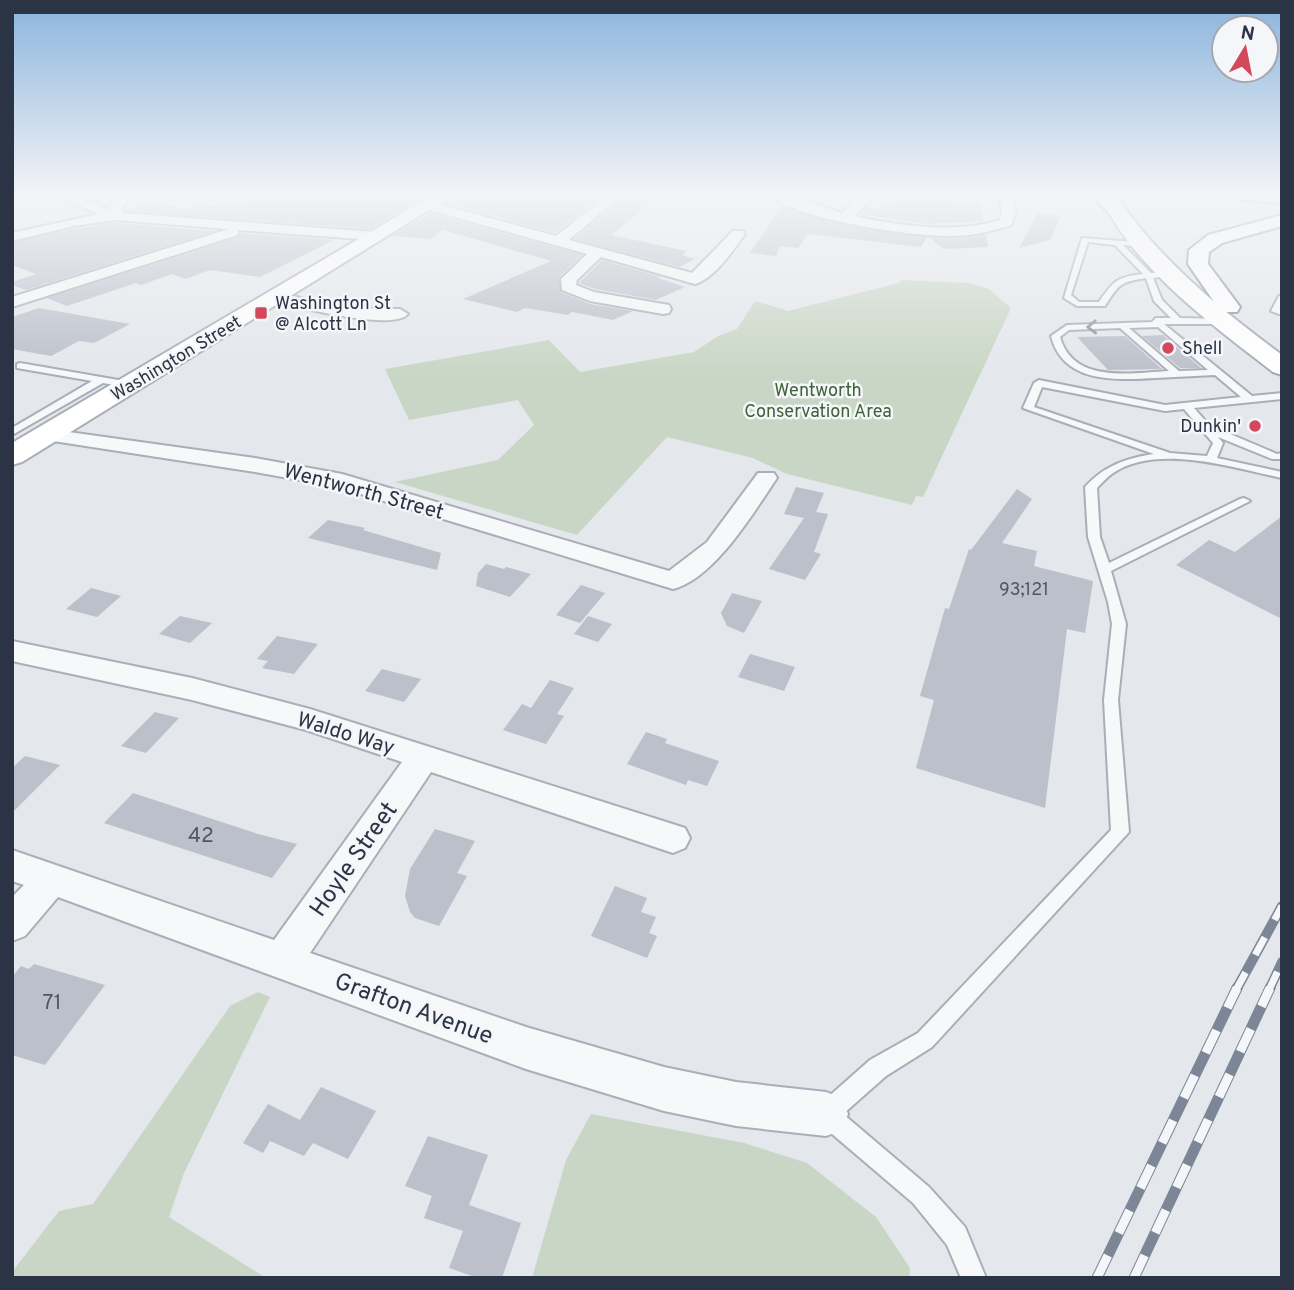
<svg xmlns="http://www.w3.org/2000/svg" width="1294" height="1290" viewBox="0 0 1294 1290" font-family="Overpass,sans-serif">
	<rect width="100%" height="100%" fill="#e4e7ec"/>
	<g fill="#c9d6c5">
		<polygon points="901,280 968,283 989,289 1011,308 923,497 916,496 912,505 787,474 753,458 667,437 577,535 395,482 498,460 534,425 518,400 409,420 385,369 549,340 580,372 694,352 718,336 737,329 755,301 788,311 899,283"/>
		<polygon points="258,992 270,997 184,1173 169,1217 266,1278 12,1278 12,1272 59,1211 93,1204 230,1006"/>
		<polygon points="591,1114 744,1143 807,1163 876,1217 910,1268 909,1278 532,1278 566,1160"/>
	</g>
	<g fill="#bbc0ca">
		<polygon points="246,193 431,193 370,229 125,211 152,201 185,209 201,205 218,206 227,201 246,202"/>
		<polygon points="457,193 605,193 555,233 445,203"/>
		<polygon points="620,193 663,193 611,235 686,251 682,255 695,259 679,267 574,239 621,199"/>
		<polygon points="896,194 981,205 983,221 927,224 859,214 867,207 882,210"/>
		<polygon points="782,206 803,214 858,228 927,237 921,247 808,234 798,248 780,246 776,256 750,253"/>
		<polygon points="430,213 582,255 559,277 561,292 590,304 633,311 613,320 572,312 568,315 525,308 517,312 463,299 551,261 443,230 430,239 392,236"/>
		<polygon points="1038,213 1061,216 1050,240 1019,248"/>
		<polygon points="115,223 215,231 26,290 12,285 12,282 36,274 12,265 12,243 74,229"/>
		<polygon points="241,233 334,240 260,277 210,270 186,279 172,274 141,285 136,283 67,306 47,298 239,237"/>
		<polygon points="986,235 988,247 943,249 931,238 957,239"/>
		<polygon points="602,260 661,277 658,278 685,287 656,300 595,289 579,283"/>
		<polygon points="39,308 130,324 94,343 79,341 51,356 12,349 12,317"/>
		<polygon points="1163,335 1201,368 1180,368 1142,336"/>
		<polygon points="1125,336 1162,369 1108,370 1077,337"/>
		<polygon points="796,487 824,493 816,512 828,514 814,552 821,554 805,580 769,569 804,518 784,514"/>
		<polygon points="1017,489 1032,499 1002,543 1037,551 1034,566 1093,581 1085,633 1067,629 1045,808 916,768 934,700 920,696 945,608 949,609 969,549 971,550"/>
		<polygon points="1282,516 1282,619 1176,565 1209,540 1235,552"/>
		<polygon points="328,520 365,528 363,530 441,553 437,570 308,538"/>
		<polygon points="486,564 504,569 506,567 531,574 510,597 476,586 478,573"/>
		<polygon points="581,585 605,593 580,623 556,615"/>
		<polygon points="91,588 121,596 97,617 66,609"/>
		<polygon points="732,593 762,601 744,633 727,626 721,613"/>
		<polygon points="180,616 212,623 190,643 159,634"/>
		<polygon points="588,616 612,624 598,642 574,634"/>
		<polygon points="277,636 318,644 294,674 262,668 268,661 257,659"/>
		<polygon points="750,654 795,667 784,691 738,677"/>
		<polygon points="382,669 421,679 404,702 365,691"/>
		<polygon points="550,680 574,688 557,714 564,716 546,744 503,730 522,704 531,708"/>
		<polygon points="155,712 179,718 146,753 121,746"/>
		<polygon points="646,732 667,739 665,743 719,761 707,786 688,780 686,785 627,764"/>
		<polygon points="25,756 60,765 12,813 12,768"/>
		<polygon points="133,793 258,834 297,844 272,878 104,823"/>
		<polygon points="435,829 475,841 457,873 467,876 439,926 415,918 410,912 405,896 410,869"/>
		<polygon points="615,886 647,898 641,912 656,917 649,933 657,936 647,958 591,936"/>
		<polygon points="34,964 105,985 45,1065 12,1055 12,977 21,966 29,969"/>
		<polygon points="321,1087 376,1111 348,1159 313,1143 304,1156 270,1141 263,1153 243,1143 268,1104 300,1120"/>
		<polygon points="428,1136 488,1155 469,1205 521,1223 502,1278 478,1278 449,1268 463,1231 424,1218 432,1196 405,1186"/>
	</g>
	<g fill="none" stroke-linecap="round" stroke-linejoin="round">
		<defs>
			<g id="lane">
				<path d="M1082,238L1148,243L1145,247L1123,245L1151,273L1174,271V275L1153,278L1162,300L1180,318L1226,319V323L1223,324H1164L1252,396L1282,393V399L1194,408L1209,425L1277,454L1282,453V459H1272L1218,437L1223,443L1217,458L1282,472V478C1234,468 1157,443 1113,473C1107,477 1102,483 1097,488L1100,537L1109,563L1240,499L1244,498L1250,501L1111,571L1126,624L1118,700L1129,832L932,1047L886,1076L843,1114L929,1187L965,1227L986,1278H961L947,1245L913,1203L818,1122L815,1114L818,1106L870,1060L918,1033L1111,830L1104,700L1112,624L1108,602L1088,537L1085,487C1104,466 1126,458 1154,454L1023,408L1034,383L1039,380L1165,405L1241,397L1215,375C1195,376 1175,377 1155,378C1116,380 1063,384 1051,336L1067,325L1152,322L1156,318H1171L1154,301L1146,278C1120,282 1119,284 1105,306H1077L1064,298ZM1088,242L1115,245L1143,274C1117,277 1114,280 1099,302H1079L1071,295ZM1158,327L1208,370L1179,371L1129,328ZM1120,328L1169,371C1131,373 1073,384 1060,337L1069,330ZM1042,387L1165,411L1184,409L1213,443L1207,456L1170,453L1034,407Z"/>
				<polygon points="1279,296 1282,296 1280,310 1282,315 1271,311"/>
				<polygon points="20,363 130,382 135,385 130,388 103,383 12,435 12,428 92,381 17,368 17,364"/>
			</g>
			<g id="street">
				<polygon points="55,194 71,194 109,210 112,200 124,194 138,194 123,205 122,213 375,232 382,236 375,240 238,230 238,235 12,307 12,297 229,229 115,220 74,226 12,241 12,233 98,214"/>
				<path d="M609,194H617L619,197L569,240L692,273L733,231H743L745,234C733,250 715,278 695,284L601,257L577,280L576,285L594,292L669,305L671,309L669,313L663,314L590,301L562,290L561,279L587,254L422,208L421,205L427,201L556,236Z"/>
				<path d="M768,194H783L842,213L863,194H876L854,216C901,226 953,234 1000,220L1002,211L999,194H1011L1016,211L1011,225C993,231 976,235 957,236C918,238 796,220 768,194Z"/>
				<path d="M275,292L344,308L400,309L408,314C392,332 294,306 269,300L267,297L269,294Z"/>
				<path d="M47,429L255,458L342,474L669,571L707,542L758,473H774L777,478C754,512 714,579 673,589L338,487L255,472L40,439L37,435L40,431Z"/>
				<polygon points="12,641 192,678 310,709 685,828 690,838 685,848 673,853 431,772 310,953 526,1027 664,1067 736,1082 826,1092 842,1098 848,1114 842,1130 826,1136 736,1126 664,1111 526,1069 58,897 25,936 12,941 12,897 24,885 12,881 12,850 274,940 402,762 306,730 192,700 12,661"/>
			</g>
			<polygon id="secondary" points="435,194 455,194 22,462 12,465 12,443"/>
			<path id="primary" d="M1099,194H1115C1159,260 1219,308 1282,355V375L1273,372C1210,323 1133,268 1099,194Z"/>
			<g id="highway">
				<polygon points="1090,194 1108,194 1129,214 1126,218 1114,218"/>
				<polygon points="1227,194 1282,194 1282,203 1236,199"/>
				<polygon points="1282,215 1282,226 1222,243 1209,252 1208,264 1240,307 1237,312 1221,312 1188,264 1189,250 1208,235"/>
			</g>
		</defs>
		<use href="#lane" stroke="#a9aeb7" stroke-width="4"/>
		<use href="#street" stroke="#a9aeb7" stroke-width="4"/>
		<use href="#secondary" stroke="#a9aeb7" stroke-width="4"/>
		<use href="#primary" stroke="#a3abb8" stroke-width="4"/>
		<use href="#highway" stroke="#8b94a3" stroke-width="4"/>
		<use href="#lane" fill="#f7f8fa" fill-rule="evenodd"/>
		<use href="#street" fill="#f7f8fa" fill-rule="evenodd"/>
		<use href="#secondary" fill="#fff" fill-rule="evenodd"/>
		<use href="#primary" fill="#fff" fill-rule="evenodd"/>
		<use href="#highway" fill="#fff" fill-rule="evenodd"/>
		<defs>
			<g id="rail-far1">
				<polyline points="1236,990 1282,906"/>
				<polyline points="1269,990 1282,962"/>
			</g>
			<g id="rail">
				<polyline points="1097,1278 1237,988"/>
				<polyline points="1134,1278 1270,988"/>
			</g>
		</defs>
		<use href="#rail-far1" stroke="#7d8696" stroke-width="10"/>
		<use href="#rail" stroke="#7d8696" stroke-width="11"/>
		<use href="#rail-far1" stroke="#f4f6f9" stroke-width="7" stroke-dasharray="20" stroke-linecap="butt"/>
		<use href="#rail" stroke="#f4f6f9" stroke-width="9" stroke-dasharray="25" stroke-linecap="butt"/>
	</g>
	<defs><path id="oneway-chevron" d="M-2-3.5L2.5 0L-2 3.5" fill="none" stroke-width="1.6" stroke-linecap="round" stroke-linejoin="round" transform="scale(1.75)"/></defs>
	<use stroke="#9196a0" href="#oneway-chevron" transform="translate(1092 327) rotate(178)"/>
	<linearGradient id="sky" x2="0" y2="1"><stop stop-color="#8bb4dd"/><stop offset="0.52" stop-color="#f3f4f6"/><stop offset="1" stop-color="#f3f4f6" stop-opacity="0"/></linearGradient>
	<rect width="1294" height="374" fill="url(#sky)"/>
	<g fill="#d1495b" stroke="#f4f6f9" stroke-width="2.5">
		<rect x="254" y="306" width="14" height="14" rx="3.5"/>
		<circle cx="1168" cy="348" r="7"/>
		<circle cx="1255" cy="426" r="7"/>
	</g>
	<g text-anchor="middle" stroke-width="5" stroke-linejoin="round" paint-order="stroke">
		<g font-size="18" fill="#2b3445" stroke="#f4f6f9" text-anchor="start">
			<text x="275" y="309">Washington St<tspan x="275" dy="21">@ Alcott Ln</tspan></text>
			<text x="1182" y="354">Shell</text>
			<text x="1241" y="432" text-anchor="end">Dunkin'</text>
		</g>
		<g font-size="18" fill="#2b3445" stroke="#f4f6f9">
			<text transform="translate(176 358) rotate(-31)" y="6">Washington Street</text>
		</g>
		<g font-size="18" fill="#3f6138" stroke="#f4f6f9">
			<text x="818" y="396">Wentworth<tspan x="818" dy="21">Conservation Area</tspan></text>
		</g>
		<g font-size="18" fill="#4f5766">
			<text x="1024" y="595">93;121</text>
		</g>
		<g font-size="21" fill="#2b3445" stroke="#f4f6f9">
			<text transform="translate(364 491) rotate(15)" y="7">Wentworth Street</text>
			<text transform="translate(346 733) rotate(17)" y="7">Waldo Way</text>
		</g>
		<g font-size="21" fill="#4f5766">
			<text x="201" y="842">42</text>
			<text x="52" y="1009">71</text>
		</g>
		<g font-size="24" fill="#2b3445" stroke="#f4f6f9">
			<text transform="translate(353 859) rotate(-55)" y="8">Hoyle Street</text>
			<text transform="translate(414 1008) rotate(20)" y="8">Grafton Avenue</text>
		</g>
	</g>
	<rect width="1294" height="1290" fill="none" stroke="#2b3445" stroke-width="28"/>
	<g transform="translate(1245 49) rotate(10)"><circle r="33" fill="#f4f6f9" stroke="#a4a8b1" stroke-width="2"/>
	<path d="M0-5L12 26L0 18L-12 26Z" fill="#d1495b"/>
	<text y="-10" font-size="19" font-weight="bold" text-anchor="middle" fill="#2b3445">N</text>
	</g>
</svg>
